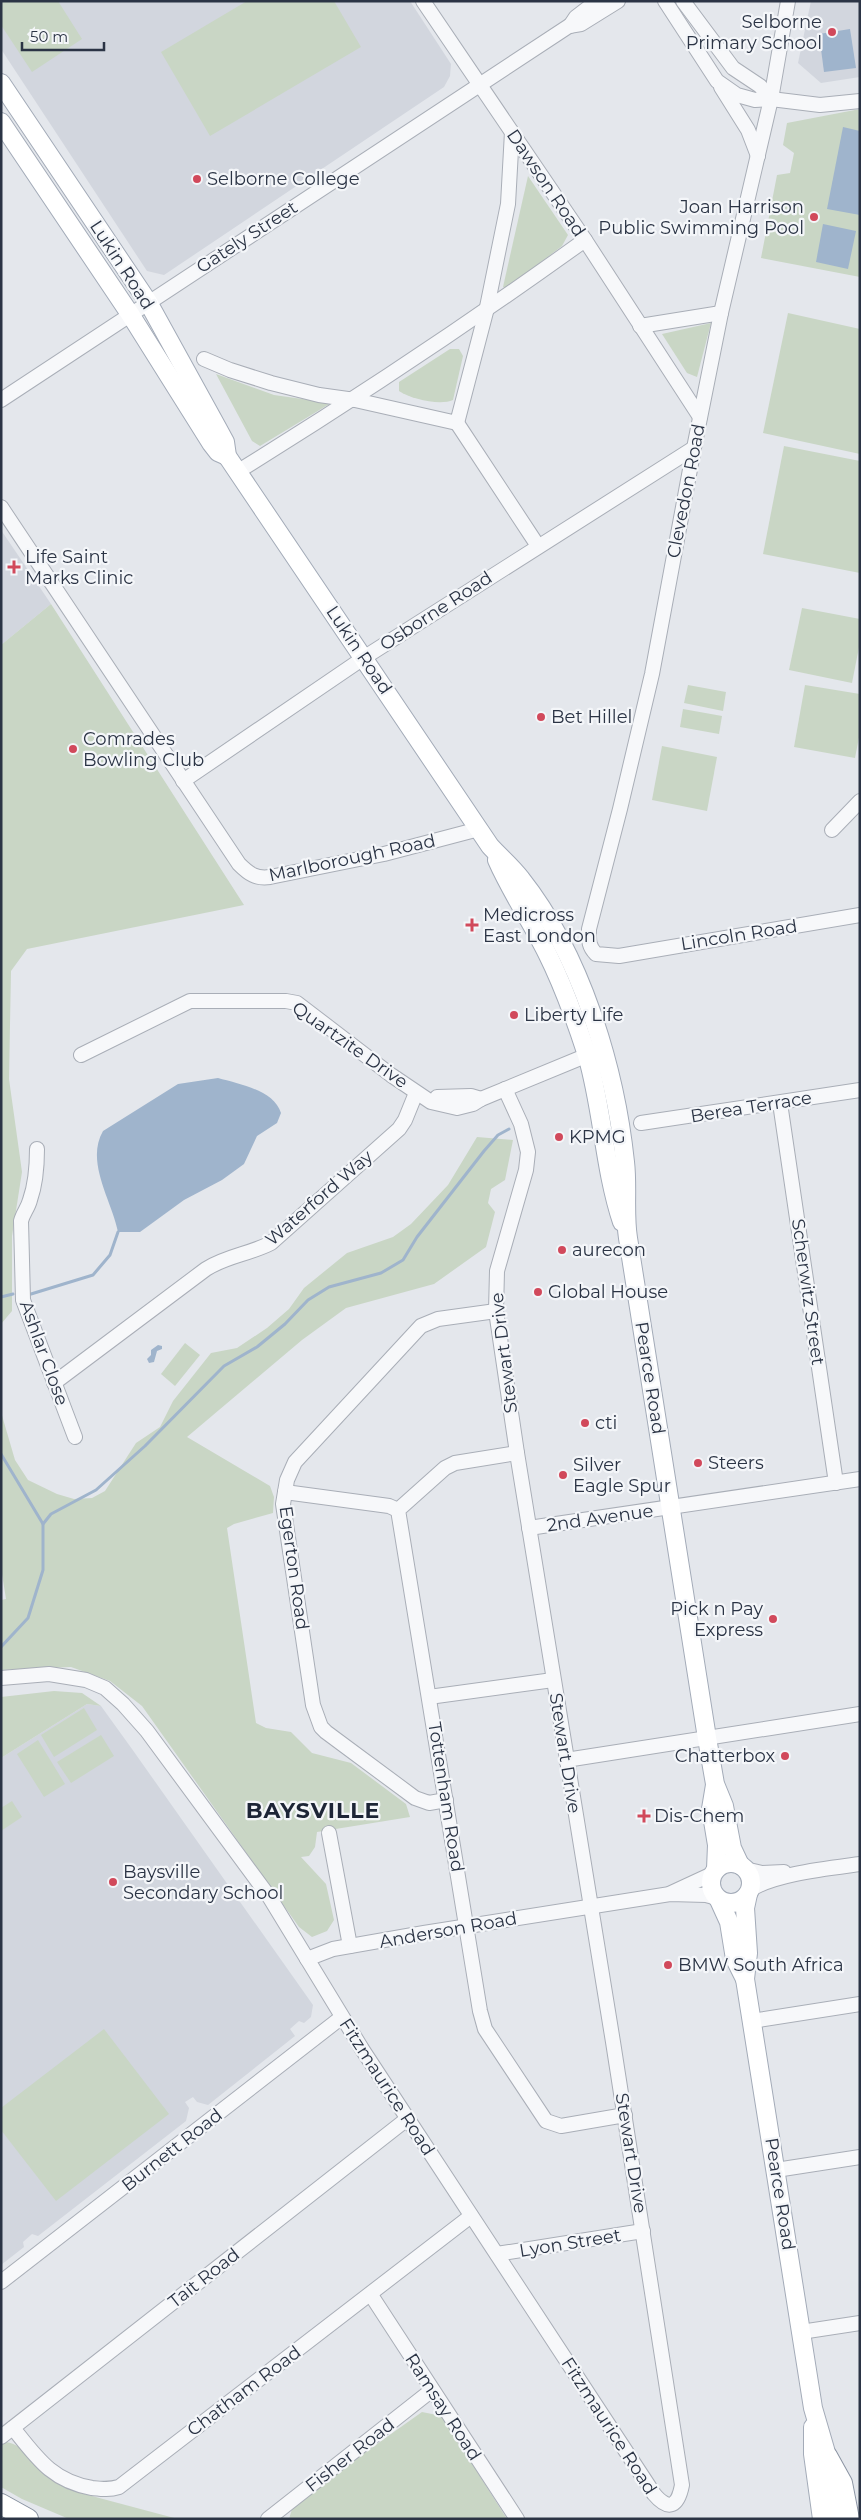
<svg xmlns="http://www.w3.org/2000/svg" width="861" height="2520" viewBox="0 0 861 2520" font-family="Montserrat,sans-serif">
	<rect width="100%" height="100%" fill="#e4e7ec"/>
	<g fill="#d2d6de">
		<polygon points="1,1 410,1 451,64 450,76 444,87 164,275 147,271 1,49"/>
		<polygon points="811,1 860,1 860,77 821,83 798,63"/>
		<polygon points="1,530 51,604 1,645"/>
		<polygon points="87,1704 101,1706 132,1749 313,2005 311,2017 304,2023 299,2021 290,2029 295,2036 208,2105 197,2102 193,2097 185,2102 189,2108 186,2121 38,2236 32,2234 23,2242 24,2247 1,2265 1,1758"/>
	</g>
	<g fill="#c9d6c5">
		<polygon points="1,1 58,1 82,39 32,72 1,25"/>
		<polygon points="247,1 334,1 361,47 210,136 161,52"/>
		<polygon points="860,109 860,277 761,258 777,175 790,173 794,153 783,145 787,123"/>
		<polygon points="528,176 568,235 562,246 506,289 503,287"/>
		<polygon points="788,313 860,329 860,454 763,433"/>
		<polygon points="711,323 697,377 687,373 662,334"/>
		<path d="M450,349H459L463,356L453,400C440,406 411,399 399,391V382Z"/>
		<polygon points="216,374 274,395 331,403 260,446 252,441"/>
		<polygon points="784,446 860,461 860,573 763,554"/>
		<polygon points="51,604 244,905 27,949 11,971 9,1079 22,1172 12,1236 12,1311 1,1324 1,645"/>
		<polygon points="802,608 860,619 860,642 852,683 789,670"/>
		<polygon points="688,685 726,692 723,711 684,703"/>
		<polygon points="805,685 860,694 860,732 855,758 794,747"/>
		<polygon points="683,709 722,716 719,734 680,727"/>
		<polygon points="662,746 717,757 707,811 652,800"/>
		<polygon points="477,1137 513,1140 505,1180 491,1189 488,1203 495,1212 486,1247 434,1284 346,1308 302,1340 187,1437 270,1486 274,1497 273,1513 234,1524 227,1528 256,1723 266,1728 291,1732 312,1753 351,1763 406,1804 410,1817 317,1832 315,1847 309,1856 301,1857 326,1884 334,1920 327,1931 312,1937 299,1927 142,1706 110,1681 71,1667 1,1670 1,1600 6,1599 1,1568 1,1412 15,1460 28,1480 57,1494 74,1499 92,1498 105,1491 136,1443 160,1427 173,1401 211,1353 237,1348 267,1328 289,1309 304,1288 347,1253 393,1237 411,1224 448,1185"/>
		<polygon points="185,1343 200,1355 175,1386 161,1374"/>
		<polygon points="54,1691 82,1693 101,1706 87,1704 1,1758 1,1697"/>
		<polygon points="84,1708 97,1730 54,1757 41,1735"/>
		<polygon points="101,1735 114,1756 71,1783 57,1762"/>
		<polygon points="38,1740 65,1784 44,1797 17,1754"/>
		<polygon points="12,1801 22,1817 1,1831 1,1808"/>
		<polygon points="104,2029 169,2114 56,2201 1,2130 1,2108"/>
		<polygon points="422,2412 442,2416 507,2519 289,2519 292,2509 305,2495"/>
		<path d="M6,2442C26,2444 41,2473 59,2484C72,2492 89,2495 103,2499C128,2506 153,2512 178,2519H69L22,2499L1,2487V2446Z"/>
	</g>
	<g fill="#9fb4cc">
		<polygon points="850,29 856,68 824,72 819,34"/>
		<polygon points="843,127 860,131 860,215 827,209"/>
		<polygon points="823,224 856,231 848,269 816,262"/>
		<path d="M218,1078C239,1084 274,1090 281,1113L277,1123L257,1136L244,1164L222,1180L184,1200L140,1232H118C112,1201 85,1162 103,1131L178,1084Z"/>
		<polygon points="158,1345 162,1346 162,1349 157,1351 154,1362 149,1363 147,1359 151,1355 151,1350"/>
	</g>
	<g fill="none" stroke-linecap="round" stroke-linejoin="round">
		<g stroke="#9fb4cc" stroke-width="3">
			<polyline points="31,1294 93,1275 110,1255 118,1232"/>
			<polyline points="1,1297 13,1294"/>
			<polyline points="1,1454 43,1524 43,1570 28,1618 1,1647"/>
			<polyline points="43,1524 51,1514 96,1490 145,1446 224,1366 257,1347 285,1324 308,1300 329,1287 381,1273 403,1260 417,1237 484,1151 498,1135 509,1129"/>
		</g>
		<defs>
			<g id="minor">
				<polyline points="423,1 585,240 700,417"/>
				<polyline points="665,1 717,81 737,95 755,100 771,99 820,105 860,101"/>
				<polyline points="683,1 733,68 760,86 771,99"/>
				<path d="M788,1L771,99L721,313L694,448L652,674L620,809L589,929C589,940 588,946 596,954L619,956L860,915"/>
				<polyline points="570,26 576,17 597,1"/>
				<polyline points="721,87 748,130 758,156"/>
				<polyline points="640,326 721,313"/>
				<polyline points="204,359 230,370 271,383 319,395 355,400 457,423 486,312 508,204 512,132"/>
				<polyline points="1,400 569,26 581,24 618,1"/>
				<polyline points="457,423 538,546"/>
				<path d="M237,472C357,398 471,322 585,240"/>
				<path d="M1,507L239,864C249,874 256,879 270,877L384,854L479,829"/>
				<polyline points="183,781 365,657 694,448"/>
				<polyline points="832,830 860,801"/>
				<polyline points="81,1055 190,1001 286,1001 297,1003 391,1075 431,1102 457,1108 473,1104 481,1099 595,1052"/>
				<polyline points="437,1097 471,1096 481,1099"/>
				<polyline points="780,1103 836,1483"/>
				<polyline points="641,1123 860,1090"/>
				<path d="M37,1149C37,1166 36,1183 30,1200C28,1208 23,1213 21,1221L23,1300L75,1437"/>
				<path d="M54,1383L206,1269C226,1256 250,1254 271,1243L399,1129L405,1120L416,1093"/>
				<polyline points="517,1453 455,1463 445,1468 398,1510 480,2011 485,2029 546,2121 561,2126 625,2115"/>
				<polyline points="285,1492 389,1506 398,1510"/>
				<polyline points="529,1528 860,1479"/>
				<path d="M1,1678L49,1674L86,1680L105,1688L123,1704L147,1731L270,1898L362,2049L654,2494C669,2512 678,2506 682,2485L613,2042L517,1453L496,1311L497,1271L526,1170L528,1152L521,1124L505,1089"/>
				<polyline points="429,1697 553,1680"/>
				<polyline points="566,1760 860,1714"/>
				<polyline points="446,1800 429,1803 415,1798 326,1732 321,1727 313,1705 283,1504 287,1480 295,1462 421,1326 438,1319 496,1311"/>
				<polyline points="329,1833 350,1946"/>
				<polyline points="745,1869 762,1873 784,1872"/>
				<path d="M749,1891C771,1874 831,1868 860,1864"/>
				<polyline points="671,1893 712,1874"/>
				<polyline points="307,1959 333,1949 424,1933 670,1894 706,1895 717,1898"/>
				<polyline points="752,2021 860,2004"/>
				<polyline points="776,2170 860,2157"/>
				<polyline points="497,2254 643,2231"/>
				<polyline points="1,2282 342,2017"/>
				<polyline points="371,2295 517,2519"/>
				<polyline points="801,2332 860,2323"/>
				<path d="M13,2428C37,2458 52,2481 92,2488C102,2489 109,2490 119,2487L471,2216"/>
				<polyline points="1,2437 407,2119"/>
				<polyline points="268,2519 432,2390"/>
			</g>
			<g id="major">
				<path d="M1,83L148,302L218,429L225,442L227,456L490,846C500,857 512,867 521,879C581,955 615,1067 625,1162C628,1187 624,1213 628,1238L707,1738L715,1784L724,1806L732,1848L740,1865"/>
				<polyline points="1,122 130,314 211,443 218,452 227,456"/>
				<path d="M497,860C511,892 531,921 547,953C563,985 576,1021 587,1055C603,1110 604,1168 622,1222"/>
				<polyline points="715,1785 711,1809 717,1845 716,1869"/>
				<circle cx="731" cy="1883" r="20"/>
				<polyline points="748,1894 745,1908 748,1953 745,1979 813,2408 827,2456 839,2519"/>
				<polyline points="719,1900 729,1922 735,1959 745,1979"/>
				<polyline points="813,2427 813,2454 822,2519"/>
			</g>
			<g id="highway">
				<polyline points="827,2456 842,2483 849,2519"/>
				<polyline points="1,2504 28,2519"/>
			</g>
		</defs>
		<use href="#minor" stroke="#a9aeb7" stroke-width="16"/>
		<use href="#major" stroke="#a3abb8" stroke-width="20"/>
		<use href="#highway" stroke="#8b94a3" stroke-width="22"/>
		<use href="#minor" stroke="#f7f8fa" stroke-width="14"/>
		<use href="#major" stroke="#fff" stroke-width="18"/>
		<use href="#highway" stroke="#fff" stroke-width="20"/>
	</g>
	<g fill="#d1495b" stroke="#f4f6f9" stroke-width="2">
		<circle cx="832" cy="32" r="5"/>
		<circle cx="197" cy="179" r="5"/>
		<circle cx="814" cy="217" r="5"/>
		<path d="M11.5 559.5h5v5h5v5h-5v5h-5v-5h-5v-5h5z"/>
		<circle cx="541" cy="717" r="5"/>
		<circle cx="73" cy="749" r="5"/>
		<path d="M469.5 917.5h5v5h5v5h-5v5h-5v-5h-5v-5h5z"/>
		<circle cx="514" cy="1015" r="5"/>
		<circle cx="559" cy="1137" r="5"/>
		<circle cx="562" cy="1250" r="5"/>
		<circle cx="538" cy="1292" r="5"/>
		<circle cx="585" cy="1423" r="5"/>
		<circle cx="698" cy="1463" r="5"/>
		<circle cx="563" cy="1475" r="5"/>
		<circle cx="773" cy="1619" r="5"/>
		<circle cx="785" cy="1756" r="5"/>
		<path d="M641.5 1808.5h5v5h5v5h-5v5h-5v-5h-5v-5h5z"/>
		<circle cx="113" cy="1882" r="5"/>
		<circle cx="668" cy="1965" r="5"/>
	</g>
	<g text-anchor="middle" stroke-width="4.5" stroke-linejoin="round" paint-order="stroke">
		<g font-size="18" fill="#2b3445" stroke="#f4f6f9" text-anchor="start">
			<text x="822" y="28" text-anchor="end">Selborne<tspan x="822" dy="21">Primary School</tspan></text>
			<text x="207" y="185">Selborne College</text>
			<text x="804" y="213" text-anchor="end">Joan Harrison<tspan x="804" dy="21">Public Swimming Pool</tspan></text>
			<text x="25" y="563">Life Saint<tspan x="25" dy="21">Marks Clinic</tspan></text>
			<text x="551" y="723">Bet Hillel</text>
			<text x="83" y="745">Comrades<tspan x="83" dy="21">Bowling Club</tspan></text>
			<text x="483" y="921">Medicross<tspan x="483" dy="21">East London</tspan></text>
			<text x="524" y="1021">Liberty Life</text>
			<text x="569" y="1143">KPMG</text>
			<text x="572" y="1256">aurecon</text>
			<text x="548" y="1298">Global House</text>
			<text x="595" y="1429">cti</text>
			<text x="708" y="1469">Steers</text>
			<text x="573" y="1471">Silver<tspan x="573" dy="21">Eagle Spur</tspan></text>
			<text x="763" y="1615" text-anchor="end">Pick n Pay<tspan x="763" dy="21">Express</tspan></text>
			<text x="775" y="1762" text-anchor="end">Chatterbox</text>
			<text x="654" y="1822">Dis-Chem</text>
			<text x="123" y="1878">Baysville<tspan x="123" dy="21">Secondary School</tspan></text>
			<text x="678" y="1971">BMW South Africa</text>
		</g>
		<g font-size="18" fill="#2b3445" stroke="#f4f6f9">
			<text transform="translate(546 183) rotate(56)" y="6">Dawson Road</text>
			<text transform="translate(247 237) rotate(-33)" y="6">Gately Street</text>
			<text transform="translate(122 265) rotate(57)" y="6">Lukin Road</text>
			<text transform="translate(686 491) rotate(-79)" y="6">Clevedon Road</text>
			<text transform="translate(436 611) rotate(-33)" y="6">Osborne Road</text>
			<text transform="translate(359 650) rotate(56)" y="6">Lukin Road</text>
			<text transform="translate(352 858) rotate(-12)" y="6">Marlborough Road</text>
			<text transform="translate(739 935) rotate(-9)" y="6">Lincoln Road</text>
			<text transform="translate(350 1045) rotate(35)" y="6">Quartzite Drive</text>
			<text transform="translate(751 1107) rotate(-9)" y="6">Berea Terrace</text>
			<text transform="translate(319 1198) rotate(-41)" y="6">Waterford Way</text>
			<text transform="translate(808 1292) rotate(82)" y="6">Scherwitz Street</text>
			<text transform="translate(44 1353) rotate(70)" y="6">Ashlar Close</text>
			<text transform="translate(504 1353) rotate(-97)" y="6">Stewart Drive</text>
			<text transform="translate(650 1378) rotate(81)" y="6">Pearce Road</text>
			<text transform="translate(600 1518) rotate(-8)" y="6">2nd Avenue</text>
			<text transform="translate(294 1568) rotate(82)" y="6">Egerton Road</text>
			<text transform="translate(565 1753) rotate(81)" y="6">Stewart Drive</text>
			<text transform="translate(446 1797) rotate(81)" y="6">Tottenham Road</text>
			<text transform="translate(448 1930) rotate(-10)" y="6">Anderson Road</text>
			<text transform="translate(387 2087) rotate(57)" y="6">Fitzmaurice Road</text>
			<text transform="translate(172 2150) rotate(-38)" y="6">Burnett Road</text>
			<text transform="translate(631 2153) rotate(81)" y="6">Stewart Drive</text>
			<text transform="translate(780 2194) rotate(81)" y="6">Pearce Road</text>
			<text transform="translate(570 2243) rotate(-9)" y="6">Lyon Street</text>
			<text transform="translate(204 2278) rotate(-38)" y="6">Tait Road</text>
			<text transform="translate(244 2391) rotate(-37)" y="6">Chatham Road</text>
			<text transform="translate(443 2407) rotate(57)" y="6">Ramsay Road</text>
			<text transform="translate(609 2426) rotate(57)" y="6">Fitzmaurice Road</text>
			<text transform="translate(350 2455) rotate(-38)" y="6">Fisher Road</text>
		</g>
		<g font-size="22" font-weight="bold" letter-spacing="1" fill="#1d2536" stroke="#f4f6f9">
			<text x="313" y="1818">BAYSVILLE</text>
		</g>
	</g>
	<rect width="861" height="2520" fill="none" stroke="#2b3445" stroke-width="5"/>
	<path d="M22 42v8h82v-8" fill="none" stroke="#2b3445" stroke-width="2.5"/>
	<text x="30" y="42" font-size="15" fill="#2b3445" stroke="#f4f6f9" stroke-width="4" paint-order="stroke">50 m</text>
</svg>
